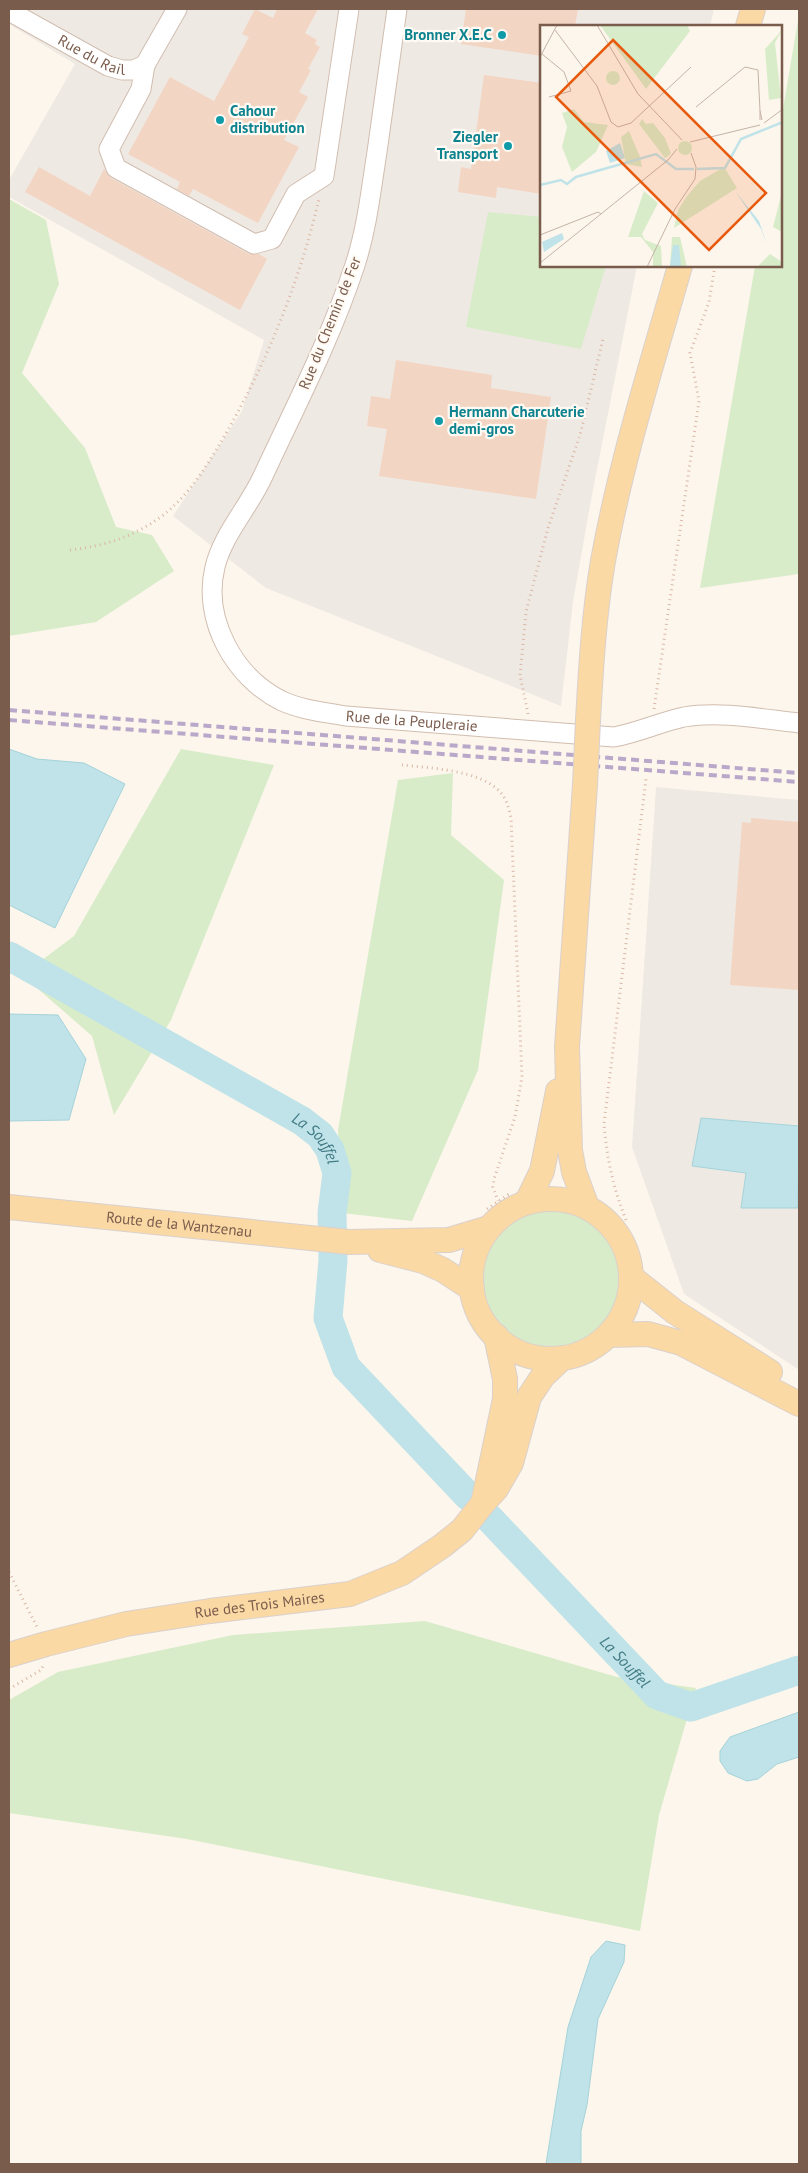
<svg xmlns="http://www.w3.org/2000/svg" width="808" height="2173" viewBox="0 0 808 2173" font-family="'PT Sans',sans-serif">
	<rect width="100%" height="100%" fill="#fdf6ec"/>
	<g fill="#efe9e4">
		<polygon points="9,9 714,9 710,26 542,26 542,266 637,266 591,500 573,602 561,706 266,588 173,516 242,411 264,340 9,197 9,180 75,64 9,24"/>
		<polygon points="656,787 799,800 799,1370 684,1294 632,1147"/>
	</g>
	<g fill="#d8ecc9">
		<polygon points="799,14 799,574 700,588 755,266 782,266 782,115"/>
		<polygon points="9,199 46,220 59,284 22,373 85,448 116,527 152,535 174,571 96,622 9,636"/>
		<polygon points="488,212 542,217 542,266 606,266 581,349 466,327"/>
		<polygon points="181,749 274,765 171,1020 114,1115 92,1036 22,975 74,936"/>
		<polygon points="453,773 451,835 504,880 478,1070 412,1221 342,1213 338,1130 398,780"/>
		<circle cx="550" cy="1278" r="71"/>
		<polygon points="425,1621 617,1677 696,1688 659,1815 640,1931 187,1839 9,1813 9,1700 58,1672 233,1635"/>
	</g>
	<g fill="#bfe3e8" stroke="#a5d3da">
		<polygon points="9,749 37,759 84,763 125,784 55,928 9,905"/>
		<polygon points="9,1014 58,1015 86,1059 69,1120 9,1121"/>
		<polygon points="701,1118 799,1126 798,1208 741,1208 746,1173 692,1166"/>
		<polygon points="799,1712 799,1757 777,1764 758,1779 747,1781 728,1773 720,1761 720,1751 730,1737"/>
		<polygon points="606,1941 625,1945 624,1962 598,2019 587,2105 581,2131 581,2164 546,2164 568,2027 591,1957"/>
	</g>
	<g fill="none" stroke-linecap="round" stroke-linejoin="round">
		<g stroke="#bfe3e8" stroke-width="29">
			<path id="s1" d="M9,956L302,1121L320,1135L330,1150L337,1173L332,1213L333,1260L328,1318L346,1367L468,1496"/>
			<path id="s2" d="M489,1518L657,1695L691,1707L799,1670"/>
		</g>
	</g>
	<g fill="#f3d5c3">
		<polygon points="255,9 273,18 277,9 318,9 305,33 317,40 315,44 320,47 308,69 311,70 299,92 308,97 284,140 299,147 258,223 193,189 189,196 177,189 180,182 128,154 170,77 214,101 249,37 242,34"/>
		<polygon points="466,9 578,9 575,26 542,26 542,56 461,44"/>
		<polygon points="484,75 542,83 542,194 497,187 496,198 458,192 461,167 471,169"/>
		<polygon points="39,167 90,196 104,169 111,178 249,254 259,254 267,259 240,310 25,192"/>
		<polygon points="396,360 492,375 491,388 551,397 536,499 379,476 387,429 367,426 371,396 390,399"/>
		<polygon points="751,818 799,822 799,990 730,985 742,822 751,823"/>
	</g>
	<g fill="none" stroke-linecap="round" stroke-linejoin="round">
		<defs>
			<g id="minor">
				<path id="s3" d="M397,9C390,56 384,104 377,152C371,190 367,228 355,265C331,338 295,407 263,476C249,507 223,534 215,567C202,620 235,678 282,701C302,710 324,712 346,716L614,737C638,733 660,722 684,717C721,711 762,719 799,723"/>
				<path id="s4" d="M9,11L108,66L122,70H134L145,65L177,9"/>
				<polyline points="145,65 141,89 109,149 116,168 254,244 272,239 296,194 324,176 349,9"/>
			</g>
			<g id="major">
				<polyline points="748,26 753,9"/>
				<path d="M588,720C591,667 594,614 603,561C621,461 652,364 680,266"/>
				<polyline points="585,785 567,1047 570,1150 574,1172 587,1207"/>
				<circle cx="551" cy="1279" r="80"/>
				<polyline points="527,1202 542,1171 558,1091"/>
				<path id="s5" d="M9,1207L349,1242L449,1240L489,1228"/>
				<polyline points="380,1250 423,1261 443,1270 472,1289"/>
				<polyline points="631,1277 675,1312 770,1372"/>
				<polyline points="609,1335 648,1334 681,1343 799,1404"/>
				<polyline points="484,1499 505,1399 505,1379 496,1336"/>
				<path id="s6" d="M9,1655L46,1644L126,1624L210,1611L350,1594L402,1573L442,1546L462,1530L484,1502L496,1489L511,1463L529,1397L543,1376L562,1358"/>
			</g>
		</defs>
		<use href="#minor" stroke="#d1beb0" stroke-width="21"/>
		<use href="#major" stroke="#dad1cd" stroke-width="26"/>
		<g stroke="#d9b8a5" stroke-width="3" stroke-dasharray="1 4" stroke-linecap="butt">
			<path d="M70,550C105,546 133,537 162,516C187,497 205,469 221,442C265,367 299,284 319,199"/>
			<polyline points="654,709 699,401 690,353 709,302 715,266"/>
			<polyline points="528,714 520,675 526,612 548,528 580,435 603,339"/>
			<path d="M402,765C430,768 482,770 501,793C507,800 509,809 511,818L522,1077L515,1117L494,1179L493,1187L498,1201"/>
			<polyline points="487,1209 509,1194"/>
			<path d="M626,1220C613,1188 607,1158 604,1124L646,779"/>
			<polyline points="9,1572 37,1627"/>
			<polyline points="9,1689 41,1670 43,1666"/>
		</g>
		<use href="#minor" stroke="#fff" stroke-width="19"/>
		<use href="#major" stroke="#fbd9a5" stroke-width="24"/>
		<g stroke="#b9a8c9" stroke-width="4" stroke-dasharray="8 5" stroke-linecap="butt">
			<polyline points="9,710 799,773"/>
			<polyline points="9,720 799,782"/>
		</g>
		<defs>
			<polyline id="major-bridge" points="585,785 588,720"/>
		</defs>
		<use href="#major-bridge" stroke="#dad1cd" stroke-width="26" stroke-linecap="butt"/>
		<use href="#major-bridge" stroke="#fbd9a5" stroke-width="24"/>
	</g>
	<g fill="#0f9aa8" stroke="#fffaf3" stroke-width="2">
		<circle cx="502" cy="35" r="5"/>
		<circle cx="220" cy="120" r="5"/>
		<circle cx="508" cy="146" r="5"/>
		<circle cx="439" cy="421" r="5"/>
	</g>
	<g text-anchor="middle" stroke-width="4.5" stroke-linejoin="round" paint-order="stroke">
		<g font-size="15" font-weight="bold" fill="#0d838f" stroke="#fffaf3" text-anchor="end">
			<text x="492" y="40">Bronner X.E.C</text>
			<text x="230" y="116" text-anchor="start">Cahour<tspan x="230" dy="17">distribution</tspan></text>
			<text x="498" y="142">Ziegler<tspan x="498" dy="17">Transport</tspan></text>
			<text x="449" y="417" text-anchor="start">Hermann Charcuterie<tspan x="449" dy="17">demi-gros</tspan></text>
		</g>
		<g font-size="15" fill="#7a5c4d" stroke="#fffaf3">
			<text dy="5" stroke="none"><textPath href="#s4" startOffset="94">Rue du Rail</textPath></text>
			<text transform="translate(330 323) rotate(-68)" y="5">Rue du Chemin de Fer</text>
			<text dy="5" stroke="none"><textPath href="#s3" startOffset="886">Rue de la Peupleraie</textPath></text>
			<text dy="5" stroke="none"><textPath href="#s5" startOffset="171">Route de la Wantzenau</textPath></text>
			<text dy="5" stroke="none"><textPath href="#s6" startOffset="256">Rue des Trois Maires</textPath></text>
		</g>
		<g font-size="16" font-style="italic" fill="#437c86" stroke="#fffaf3">
			<text dy="6" stroke="none"><textPath href="#s1" startOffset="359">La Souffel</textPath></text>
			<text dy="6" stroke="none"><textPath href="#s2" startOffset="198">La Souffel</textPath></text>
		</g>
	</g>
	<g transform="translate(540 25)">
		<rect width="242" height="242" fill="#fdf6ec"/>
		<path d="M60,0H147L150,6L106,64ZM242,5L235,18L241,73L229,75L225,24ZM66 53a7 7 0 1 1 14 0a7 7 0 1 1-14 0ZM34,84L44,97L68,100L56,127L32,147L22,122L27,102L22,88ZM102,94L106,99L113,98L125,113L131,129L125,133L99,99ZM89,106L100,132L102,142L86,139L81,112ZM138 123a7 7 0 1 1 14 0a7 7 0 1 1-14 0ZM184,142L197,163L134,203L138,185L147,171L160,156ZM104,166L118,178L102,209L105,215L121,221L122,242H113V227L101,212H88ZM242,167V207L233,202ZM132,212H140L147,242H130ZM230,229L242,237V242H217Z" fill="#d8ecc9"/>
		<path d="M80,118L85,133L70,138L66,126ZM195,166L219,196L227,220L221,204ZM22,208L24,214L4,227L2,217ZM133,220H139L141,242L130,241Z" fill="#bfe3e8"/>
		<path fill="none" stroke="#bfe3e8" stroke-width="2.5" d="M157,144L185,143L201,114L243,97M0,160L21,155L27,159L36,152L116,129L136,144H154"/>
		<path fill="none" stroke="#c5b3a7" stroke-width="1" d="M57,0L98,69L142,115M15,5L57,61L71,97L78,102L91,98L151,42M2,29L24,47L31,66L9,72M0,32L17,0M156,82L205,42L218,45L220,86M220,95V86L222,95M224,98L243,84M150,117L220,100M0,210L58,187L61,189M0,238L128,135L137,124M107,242L135,184L155,154L156,142L151,128"/>
		<path fill="#e8590c" fill-opacity="0.15" stroke="#e8590c" stroke-width="2.5" d="M73,15L226,168L169,225L16,72Z"/>
		<rect width="242" height="242" fill="none" stroke="#7a5c4d" stroke-width="2.5"/>
	</g>
	<rect width="808" height="2173" fill="none" stroke="#7a5c4d" stroke-width="20"/>
</svg>
